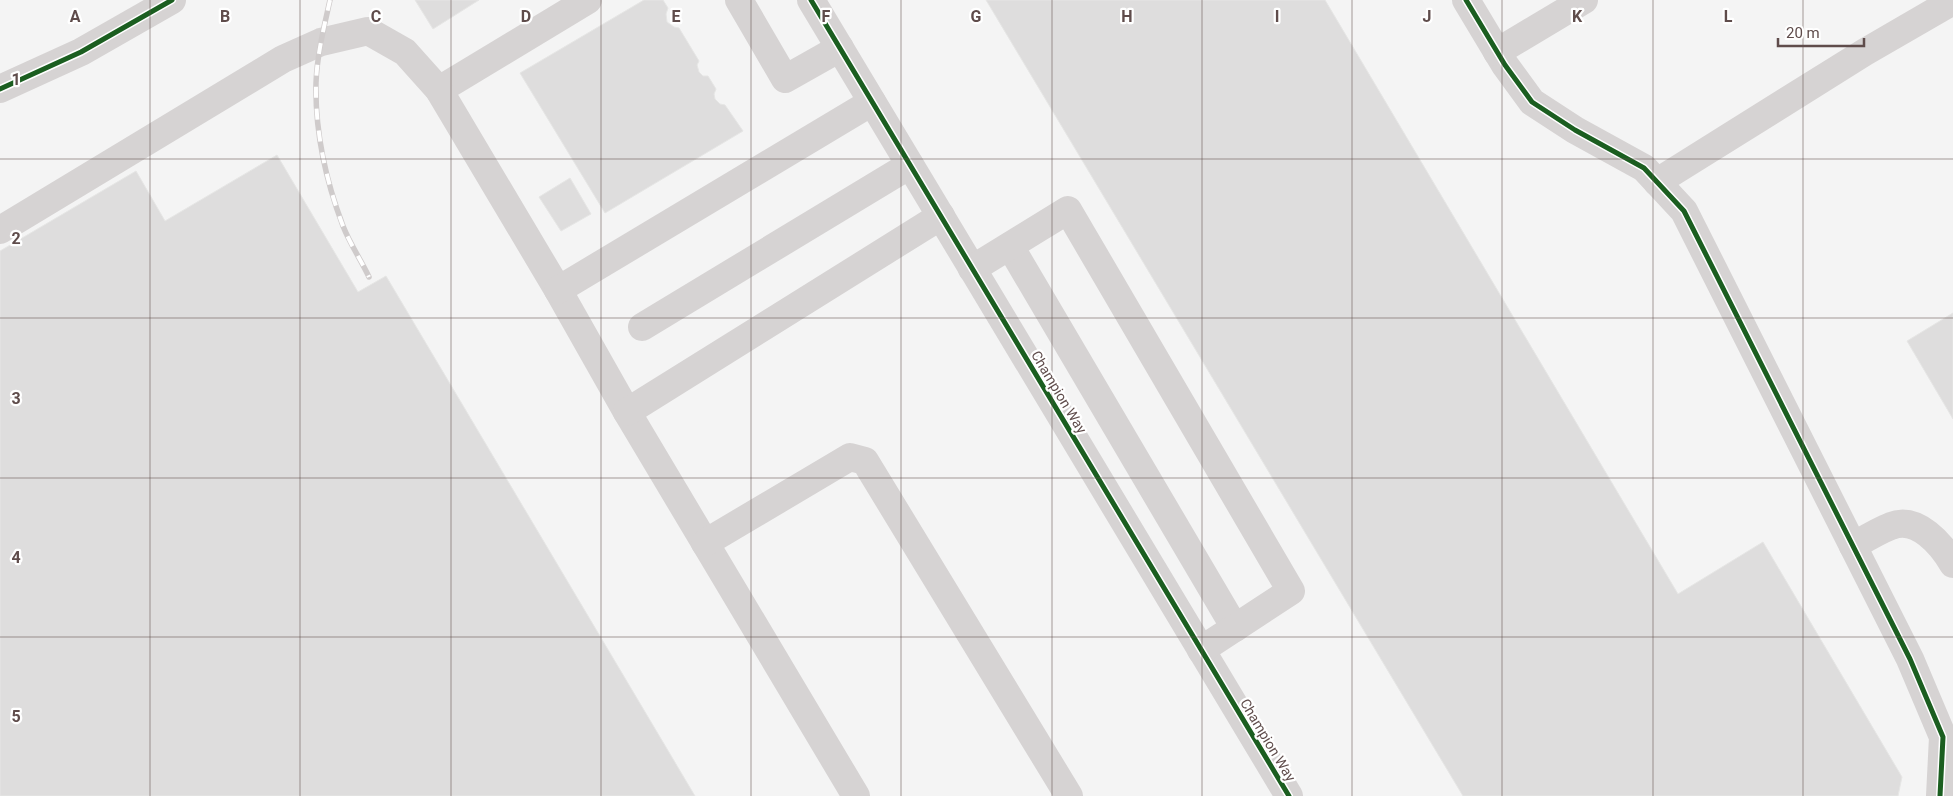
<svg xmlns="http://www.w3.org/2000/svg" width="1953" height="796" viewBox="0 0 1953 796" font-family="Roboto,sans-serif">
	<rect width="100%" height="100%" fill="#f4f4f4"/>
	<g fill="#dedddd" stroke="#e6e6e5">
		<polygon points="415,0 479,0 433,29"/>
		<polygon points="644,0 663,0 668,8 666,14 667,22 674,27 679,28 699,61 697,65 699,72 703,76 708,76 716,89 714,94 715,99 720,104 725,105 743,131 605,213 520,73"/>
		<polygon points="986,0 1325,0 1678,594 1763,542 1902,777 1898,796 1463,796"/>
		<polygon points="277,155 358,292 386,276 695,796 0,796 0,251 136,171 165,221"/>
		<polygon points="570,178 591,214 561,231 539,197"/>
		<polygon points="1953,313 1953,419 1907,341"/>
	</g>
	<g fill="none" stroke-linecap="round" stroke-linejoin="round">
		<g stroke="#d6d3d3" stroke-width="28">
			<polyline points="739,0 785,79 840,48"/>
			<polyline points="811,0 1289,796"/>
			<polyline points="1466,0 1505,65 1532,102 1575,130 1644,168 1684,211 1910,659 1943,737 1940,796"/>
			<polyline points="1497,52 1584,0"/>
			<polyline points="0,89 81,52 172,0"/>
			<polyline points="439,90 588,0"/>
			<polyline points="1657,182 1865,52 1953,1"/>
			<polyline points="0,230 283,59 321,42 368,31 405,52 439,90 558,290 627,412 856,796"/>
			<polyline points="1010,246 1235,628"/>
			<polyline points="972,269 1068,210 1291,591 1201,650"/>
			<polyline points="558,290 872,102"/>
			<polyline points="642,327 910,165"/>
			<polyline points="627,412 941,216"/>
			<polyline points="705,543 850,457 865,461 1069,796"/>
			<path d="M1853,546C1865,539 1878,531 1891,526C1917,515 1942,545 1953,564"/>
		</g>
		<defs>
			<path id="rail" d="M330,0C324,27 317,55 316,83C315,131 326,181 343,226C350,244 361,260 369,277"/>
		</defs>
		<use href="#rail" stroke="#cfcbcb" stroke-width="5.5"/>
		<use href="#rail" stroke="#fff" stroke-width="4" stroke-dasharray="11" stroke-linecap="butt"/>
		<defs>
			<g id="cycleway">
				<polyline points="811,0 1289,796"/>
				<polyline points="1466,0 1505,65 1532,102 1575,130 1644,168 1684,211 1910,659 1943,737 1940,796"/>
				<polyline points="0,89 81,52 172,0"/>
			</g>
		</defs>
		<use href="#cycleway" stroke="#fff" stroke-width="8"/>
		<use href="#cycleway" stroke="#1b5e20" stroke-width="5"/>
	</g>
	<path fill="none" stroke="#5f4c4b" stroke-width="1" stroke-opacity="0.55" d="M150,0V796M300,0V796M451,0V796M601,0V796M751,0V796M901,0V796M1052,0V796M1202,0V796M1352,0V796M1502,0V796M1653,0V796M1803,0V796M0,159H1953M0,318H1953M0,478H1953M0,637H1953"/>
	<g text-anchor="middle" stroke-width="4.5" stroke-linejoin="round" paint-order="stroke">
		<g font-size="14" fill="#5f4c4b" stroke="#fff">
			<text transform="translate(1059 392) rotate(59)" y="5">Champion Way</text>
			<text transform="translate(1268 740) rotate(59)" y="5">Champion Way</text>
		</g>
	</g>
	<g font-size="16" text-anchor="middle" font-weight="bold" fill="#5f4c4b" stroke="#fff" stroke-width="4.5" stroke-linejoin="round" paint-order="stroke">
		<text x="75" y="22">A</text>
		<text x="225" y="22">B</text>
		<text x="376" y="22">C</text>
		<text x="526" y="22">D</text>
		<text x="676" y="22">E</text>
		<text x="826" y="22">F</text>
		<text x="976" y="22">G</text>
		<text x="1127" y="22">H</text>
		<text x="1277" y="22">I</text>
		<text x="1427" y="22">J</text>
		<text x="1577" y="22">K</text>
		<text x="1728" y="22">L</text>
		<text x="16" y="85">1</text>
		<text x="16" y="244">2</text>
		<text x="16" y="404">3</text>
		<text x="16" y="563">4</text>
		<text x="16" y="722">5</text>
	</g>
	<path d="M1778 38v8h86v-8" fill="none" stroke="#5f4c4b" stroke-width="2.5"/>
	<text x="1786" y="38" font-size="15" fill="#5f4c4b" stroke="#ffffff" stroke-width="4" paint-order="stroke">20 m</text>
</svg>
